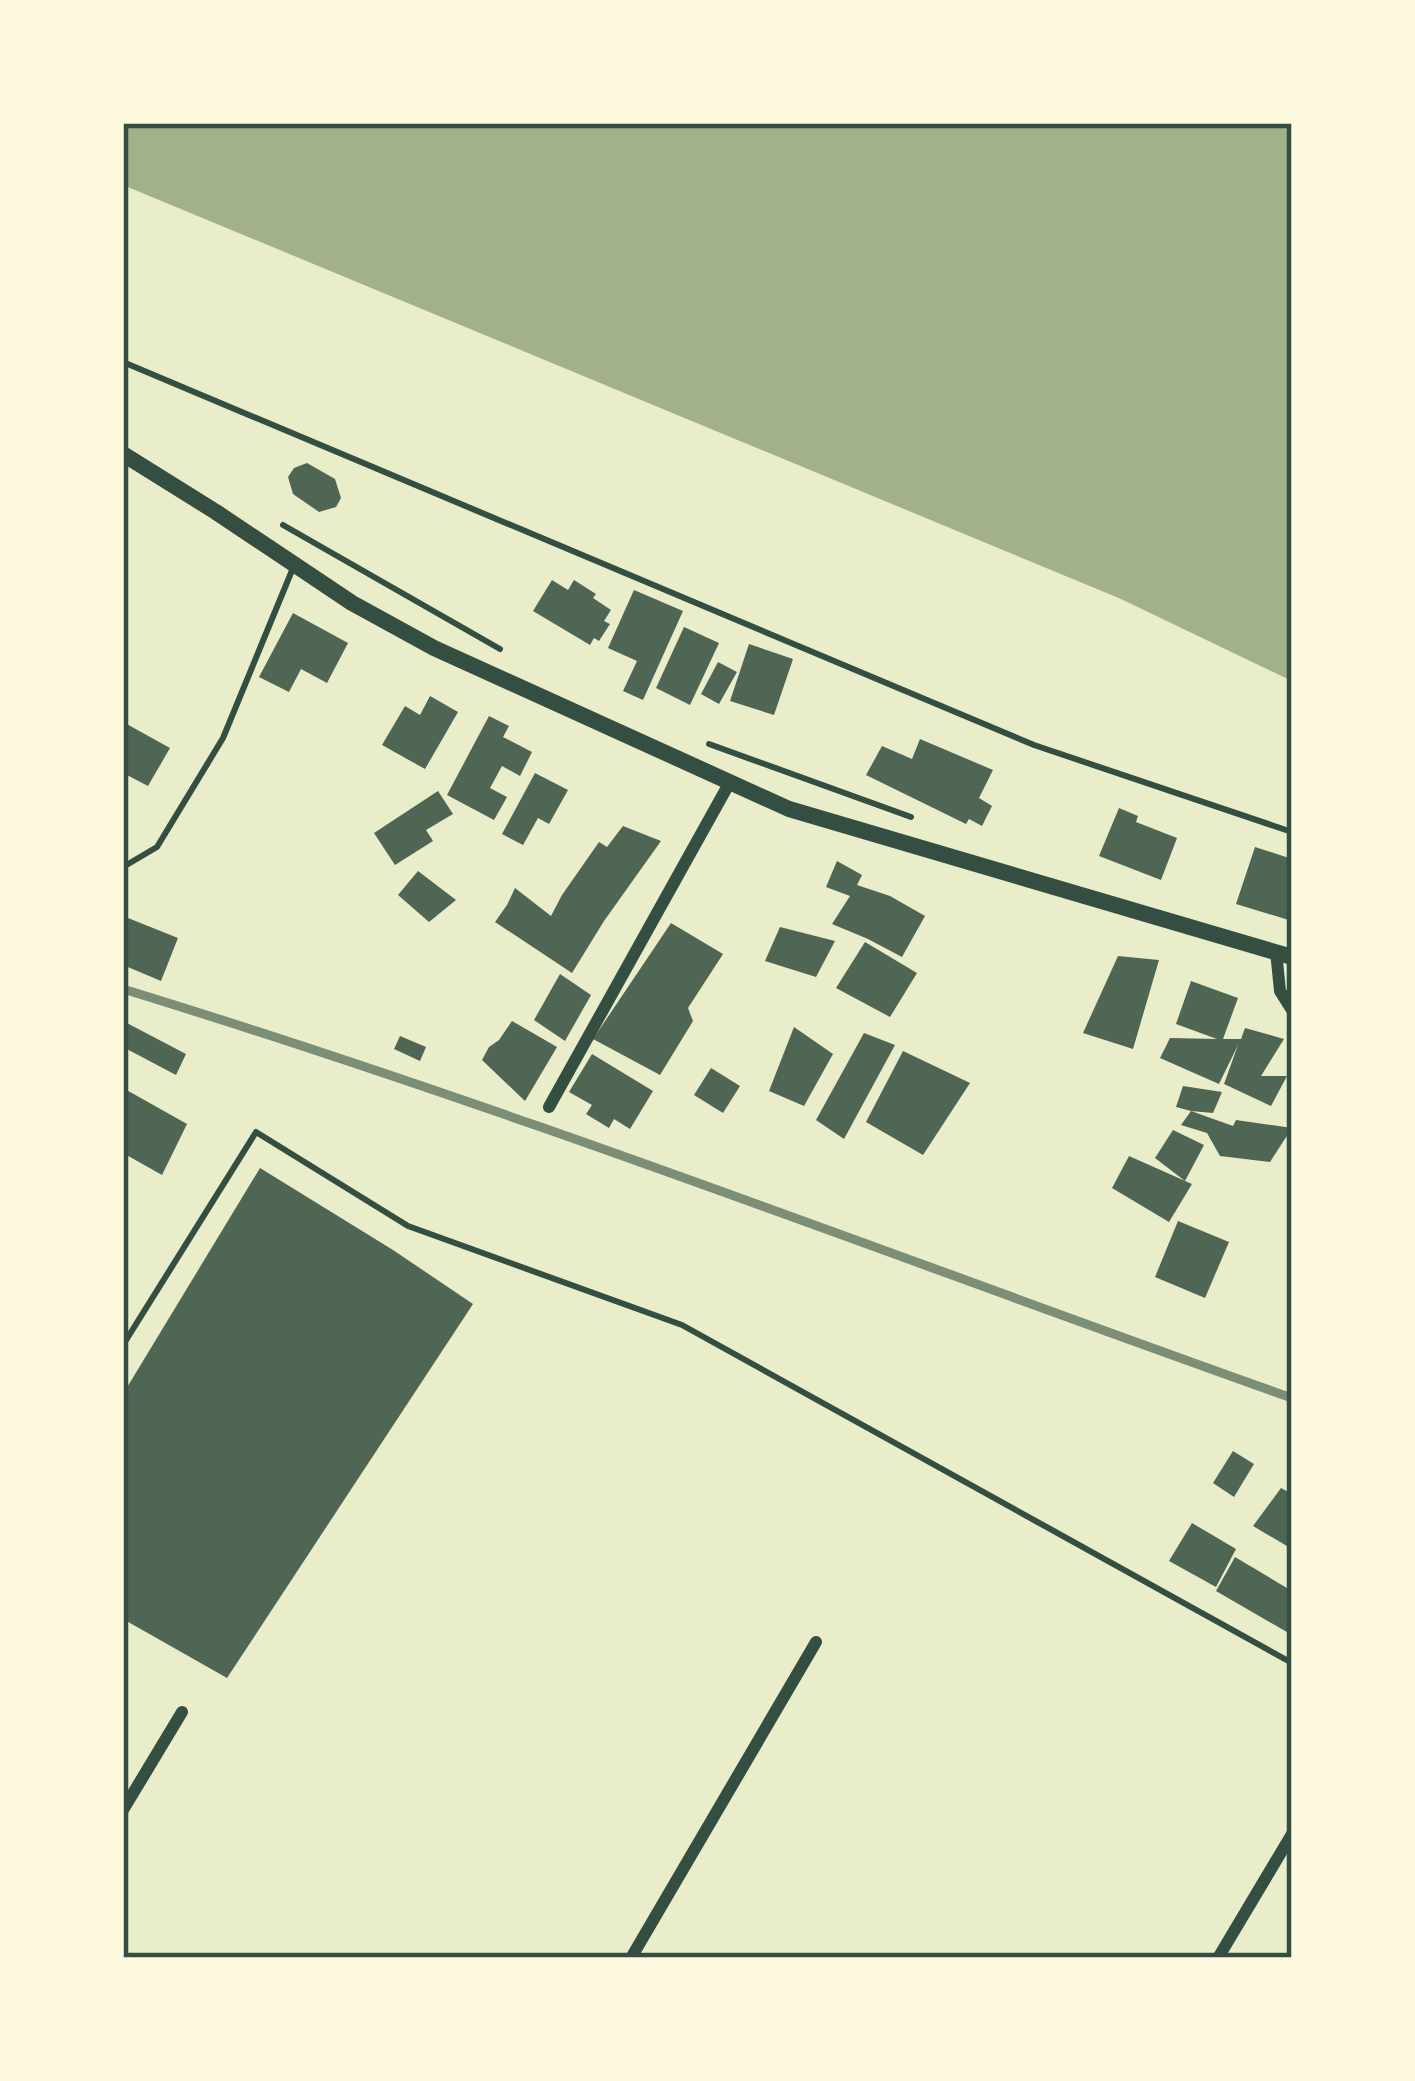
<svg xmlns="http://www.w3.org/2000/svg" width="1415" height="2081" viewBox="0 0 1415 2081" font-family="Commissioner,sans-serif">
	<rect width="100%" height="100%" fill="#e9edc9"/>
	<polygon fill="#a3b18a" points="123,123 1292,123 1292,681 1121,599 123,185"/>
	<g fill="#4f6655">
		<polygon points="307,463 335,479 341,498 336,507 319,512 293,494 288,477 294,468"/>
		<polygon points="552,580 568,590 574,580 596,594 593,598 611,610 604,621 610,624 599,641 594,638 590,645 533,611"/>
		<polygon points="634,590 683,611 643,700 623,691 637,661 608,648"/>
		<polygon points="293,613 348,643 327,683 301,669 289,692 259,677"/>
		<polygon points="684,627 719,643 690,705 656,688"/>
		<polygon points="749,644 793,659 774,715 730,701"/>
		<polygon points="718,662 737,672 719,704 701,694"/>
		<polygon points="430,696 458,712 425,769 382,745 405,706 420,715"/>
		<polygon points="489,716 509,726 503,737 532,752 520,776 502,766 490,788 507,797 494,820 447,795"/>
		<polygon points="123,722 170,748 148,786 123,773"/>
		<polygon points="920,739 993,770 979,798 992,806 982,826 969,819 966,824 866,775 882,746 912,759"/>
		<polygon points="535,773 568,790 549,824 538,818 523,845 502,834"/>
		<polygon points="438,791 453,814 426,830 433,841 395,865 374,833"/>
		<polygon points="1119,808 1138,816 1136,822 1177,838 1161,880 1099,856"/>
		<polygon points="623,826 661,841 604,921 572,973 495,922 507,905 515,888 551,916 562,895 599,842 607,847"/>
		<polygon points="1255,847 1292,859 1292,921 1236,904"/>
		<polygon points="837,861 862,875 857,885 890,896 925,916 902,957 868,939 832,924 850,896 826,887"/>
		<polygon points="418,871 456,900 429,922 398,895"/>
		<polygon points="123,916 178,938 161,981 123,965"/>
		<polygon points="671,923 723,954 688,1008 693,1021 660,1075 593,1039"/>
		<polygon points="780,927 835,941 816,977 765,961"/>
		<polygon points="865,942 917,973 890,1017 836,988"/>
		<polygon points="1118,956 1159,960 1133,1049 1083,1033"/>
		<polygon points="560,974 591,995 565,1041 534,1020"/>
		<polygon points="1191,981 1238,998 1223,1039 1241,1039 1245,1028 1284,1039 1261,1076 1287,1076 1271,1106 1224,1084 1238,1045 1219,1084 1160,1058 1170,1038 1217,1039 1176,1024"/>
		<polygon points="123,1021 186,1054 176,1075 123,1047"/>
		<polygon points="512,1021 557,1047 525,1101 482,1060 489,1047 499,1040"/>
		<polygon points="794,1027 833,1054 804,1106 769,1091"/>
		<polygon points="864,1033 895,1045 844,1139 816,1120"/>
		<polygon points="400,1036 426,1047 420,1061 394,1049"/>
		<polygon points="903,1051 970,1083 923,1155 866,1122"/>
		<polygon points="592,1054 653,1091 630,1129 614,1119 609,1128 586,1114 592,1105 569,1092"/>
		<polygon points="711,1068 740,1086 723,1113 694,1095"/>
		<polygon points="1183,1086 1222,1092 1213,1113 1191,1111 1233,1126 1236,1120 1292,1128 1270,1162 1220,1156 1207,1133 1181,1125 1191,1111 1176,1107"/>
		<polygon points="123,1088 187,1124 162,1175 123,1153"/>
		<polygon points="1173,1130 1204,1145 1185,1181 1155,1158"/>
		<polygon points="1129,1156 1192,1184 1169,1222 1112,1188"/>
		<polygon points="260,1168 393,1250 473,1304 227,1678 123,1619 123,1394"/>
		<polygon points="1178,1221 1229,1242 1205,1298 1155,1277"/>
		<polygon points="1233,1451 1254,1464 1234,1497 1213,1483"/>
		<polygon points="1281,1488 1292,1494 1292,1549 1253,1526"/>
		<polygon points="1192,1523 1236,1549 1216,1587 1169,1561"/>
		<polygon points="1235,1557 1292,1591 1292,1635 1216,1591"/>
	</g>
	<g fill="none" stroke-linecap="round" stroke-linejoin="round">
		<g stroke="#344e41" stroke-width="6">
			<polyline points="123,362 1034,745 1292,832"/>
			<polyline points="283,525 500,649"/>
			<polyline points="709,744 911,817"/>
		</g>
		<g stroke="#344e41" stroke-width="6">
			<polyline points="123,867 157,847 223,738 293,568"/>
			<polyline points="123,1345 256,1132 408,1226 682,1325 1292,1663"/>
		</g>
		<g stroke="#344e41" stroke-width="12">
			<polyline points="1276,951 1280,991 1292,1010"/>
			<polyline points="549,1107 730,782"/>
			<polyline points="123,1810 182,1712"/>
			<polyline points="631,1958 816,1642"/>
			<polyline points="1218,1958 1292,1834"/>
		</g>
		<polyline stroke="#344e41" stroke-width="16" points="123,454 216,512 352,603 434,648 789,809 1292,957"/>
		<path stroke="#7c8e77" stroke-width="9" d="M123,989C518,1110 903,1260 1292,1398"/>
	</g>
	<rect width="1415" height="2081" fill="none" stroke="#fefae0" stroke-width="252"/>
	<rect x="126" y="126" width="1163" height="1829" fill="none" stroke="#344e41" stroke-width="4.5"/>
</svg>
